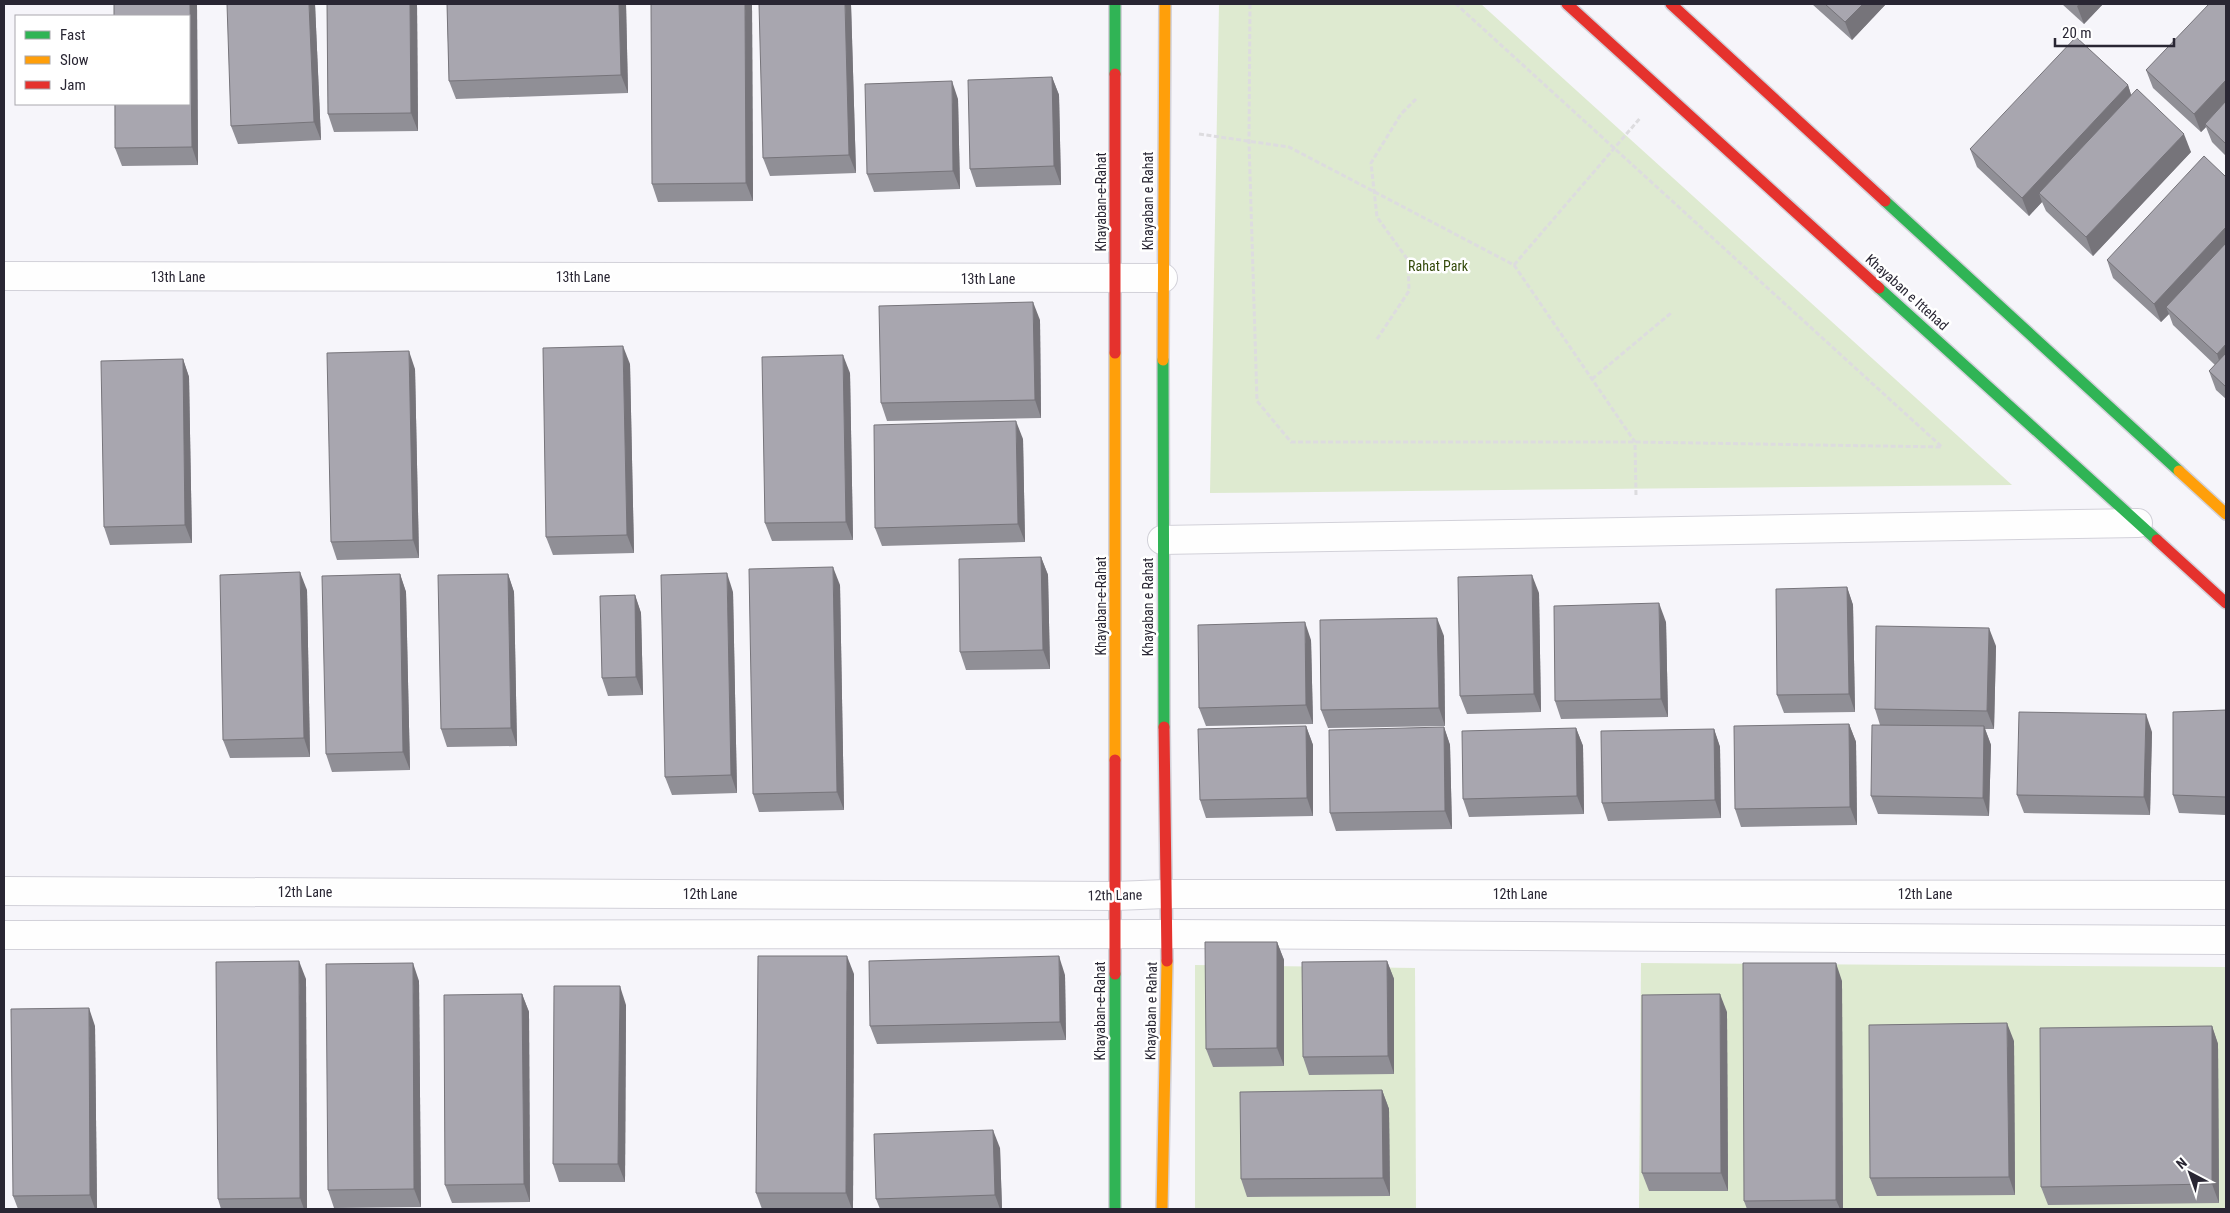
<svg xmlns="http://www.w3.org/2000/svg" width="2230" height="1213" viewBox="0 0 2230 1213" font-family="'Roboto Condensed',sans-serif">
	<rect width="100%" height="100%" fill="#f6f5fa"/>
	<g fill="#deead0">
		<polygon points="1219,4 1481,4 2012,485 1210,493"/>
		<polygon points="1641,963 2226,967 2226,1209 1639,1209"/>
		<polygon points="1195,965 1415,968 1416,1209 1195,1209"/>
	</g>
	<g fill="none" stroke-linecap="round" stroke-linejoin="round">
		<defs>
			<g id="street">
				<polyline points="4,276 1163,278"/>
				<polyline points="1162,540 2138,523"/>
				<polyline points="4,891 1116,896 1165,894 2226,895"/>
				<polyline points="4,935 1167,934 2226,940"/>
			</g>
			<g id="fast">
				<polyline points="1115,4 1115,74"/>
				<polyline points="1885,201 2179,471"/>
				<polyline points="1879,288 2157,540"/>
				<polyline points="1163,360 1164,727"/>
				<polyline points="1115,974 1115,1209"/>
			</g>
			<g id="slow">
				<polyline points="1115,353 1115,760"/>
				<polyline points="1163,360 1165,4"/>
				<polyline points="2179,471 2226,514"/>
				<polyline points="1162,1209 1167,961"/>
			</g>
			<g id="jam">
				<polyline points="1567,4 1879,288"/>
				<polyline points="1671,4 1885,201"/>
				<polyline points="1115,74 1115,353"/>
				<polyline points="2157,540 2226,603"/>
				<polyline points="1164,727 1167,961"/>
				<polyline points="1115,760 1115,974"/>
			</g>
		</defs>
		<use href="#street" stroke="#d2d1d9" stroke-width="30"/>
		<use href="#fast" stroke="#d2d1d9" stroke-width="14"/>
		<use href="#slow" stroke="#d2d1d9" stroke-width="14"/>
		<use href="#jam" stroke="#d2d1d9" stroke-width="14"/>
		<g stroke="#dddcdf" stroke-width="3" stroke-dasharray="5 2.5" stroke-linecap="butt">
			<polyline points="1250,4 1249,142 1257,401 1291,442 1635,442 1942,447 1456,4"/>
			<polyline points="1199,134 1289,147 1514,265 1635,442 1636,496"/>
			<polyline points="1514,265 1641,117"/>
			<polyline points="1377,339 1409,291 1408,260 1377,217 1371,163 1401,114 1416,99"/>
			<polyline points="1592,379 1671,313"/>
		</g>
		<use href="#street" stroke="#fefefe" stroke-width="28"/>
		<use href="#fast" stroke="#30b455" stroke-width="11"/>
		<use href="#slow" stroke="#ff9f0a" stroke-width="11"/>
		<use href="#jam" stroke="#e5322d" stroke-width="11"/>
	</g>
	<g fill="#908f96">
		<polygon points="114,4 197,4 198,165 122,166 115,148"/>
		<polygon points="315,4 321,140 238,144 231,126"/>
		<polygon points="327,4 417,4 418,131 334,132 328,114"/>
		<polygon points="447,4 626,4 628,93 456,99 449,81"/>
		<polygon points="752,4 753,201 658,202 652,184"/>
		<polygon points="851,4 856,173 770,176 763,158"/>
		<polygon points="1812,4 1886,4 1852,40"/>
		<polygon points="2062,4 2103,4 2084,24"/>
		<polygon points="2226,4 2226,156 2212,142 2206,127 2201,132 2153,88 2146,70"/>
		<polygon points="1052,77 1059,95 1061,185 976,187 970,169"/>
		<polygon points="2128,85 2131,95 2191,152 2093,256 2046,211 2042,202 2029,216 1977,167 1970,149"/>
		<polygon points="958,99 960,189 874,192 867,174"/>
		<polygon points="2226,177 2226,399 2216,390 2209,371 2215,365 2173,325 2169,314 2161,322 2113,278 2107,260"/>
		<polygon points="1040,320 1041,418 887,421 881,403"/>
		<polygon points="183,359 189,377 192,543 110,545 104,527"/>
		<polygon points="630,364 634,553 553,555 546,537"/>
		<polygon points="415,369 419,558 337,560 331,542"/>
		<polygon points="850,373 853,540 772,541 765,523"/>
		<polygon points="1023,439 1025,542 882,546 875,528"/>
		<polygon points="1041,557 1048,575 1050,669 966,670 960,652"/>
		<polygon points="400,574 406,592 410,770 332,772 326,754"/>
		<polygon points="508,574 514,592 517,746 447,747 441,729"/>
		<polygon points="840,585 844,810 759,812 753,794"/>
		<polygon points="1847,587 1853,605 1855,712 1784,713 1777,695"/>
		<polygon points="307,590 310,757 230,758 223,740"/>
		<polygon points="733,592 737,793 672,795 665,777"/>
		<polygon points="1539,593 1541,712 1467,714 1460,696"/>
		<polygon points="635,595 641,613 643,695 608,696 602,678"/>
		<polygon points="1666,622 1668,717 1561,719 1555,701"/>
		<polygon points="1444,636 1445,726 1328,728 1321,710"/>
		<polygon points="1311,640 1313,724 1206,726 1199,708"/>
		<polygon points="1996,646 1994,729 1985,729 1991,745 1989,816 1878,814 1871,796 1880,725 1875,709"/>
		<polygon points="2226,710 2226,815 2179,813 2173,795"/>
		<polygon points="1849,724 1856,742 1857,825 1741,827 1735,809"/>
		<polygon points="1306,726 1313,745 1313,816 1206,818 1200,800"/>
		<polygon points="1444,727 1450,745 1452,829 1336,831 1330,813"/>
		<polygon points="1576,728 1583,746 1584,814 1469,817 1463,799"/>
		<polygon points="1714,729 1720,747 1721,818 1608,821 1602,803"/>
		<polygon points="2152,732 2150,815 2024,813 2017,795"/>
		<polygon points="1277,942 1284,960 1284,1066 1213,1067 1206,1049"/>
		<polygon points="1387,961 1394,979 1394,1074 1309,1075 1303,1057"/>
		<polygon points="854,974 853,1209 762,1209 756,1193"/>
		<polygon points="1065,975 1066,1040 877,1044 870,1026"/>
		<polygon points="306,979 307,1209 221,1209 218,1199"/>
		<polygon points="419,981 421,1207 334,1208 328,1190"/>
		<polygon points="1842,981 1843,1209 1747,1209 1744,1201"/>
		<polygon points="522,994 529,1012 530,1202 452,1203 445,1185"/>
		<polygon points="626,1005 625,1182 559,1182 553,1164"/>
		<polygon points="1727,1012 1728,1191 1649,1191 1642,1173"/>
		<polygon points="95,1026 97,1209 18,1209 13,1196"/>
		<polygon points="2212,1026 2218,1044 2219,1203 2048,1205 2041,1187"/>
		<polygon points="2014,1041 2015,1195 1877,1196 1870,1178"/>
		<polygon points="1382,1090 1389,1109 1390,1196 1247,1197 1241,1179"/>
		<polygon points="1000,1148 1002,1209 880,1209 876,1199"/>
	</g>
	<g fill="#76747a">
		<polygon points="190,4 197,4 198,165 192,147"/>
		<polygon points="309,4 315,4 321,140 314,122"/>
		<polygon points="410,4 417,4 418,131 411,113"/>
		<polygon points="619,4 626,4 628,93 621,75"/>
		<polygon points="745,4 752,4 753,201 746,183"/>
		<polygon points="845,4 851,4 856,173 849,155"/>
		<polygon points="1863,4 1886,4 1852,40 1845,22"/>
		<polygon points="2080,4 2103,4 2084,24 2077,6"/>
		<polygon points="1052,77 1059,95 1061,185 1054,166"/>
		<polygon points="2226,80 2226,105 2205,124 2206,127 2201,132 2194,114"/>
		<polygon points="952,81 958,99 960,189 953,171"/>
		<polygon points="2128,85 2134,104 2039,193 2042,202 2029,216 2022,198"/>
		<polygon points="2184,134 2191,152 2093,256 2086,237"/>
		<polygon points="2226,227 2226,252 2166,307 2169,314 2161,322 2154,304"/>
		<polygon points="1033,302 1040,320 1041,418 1035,400"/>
		<polygon points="2226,344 2226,369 2223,373 2217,354"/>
		<polygon points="623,346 630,364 634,553 627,535"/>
		<polygon points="409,351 415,369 419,558 413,540"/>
		<polygon points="843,355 850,373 853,540 846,522"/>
		<polygon points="183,359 189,377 192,543 185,525"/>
		<polygon points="1016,421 1023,439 1025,542 1018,524"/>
		<polygon points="1041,557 1048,575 1050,669 1043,650"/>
		<polygon points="833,567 840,585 844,810 837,792"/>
		<polygon points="300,572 307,590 310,757 304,738"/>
		<polygon points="727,573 733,592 737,793 731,775"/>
		<polygon points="400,574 406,592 410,770 403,752"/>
		<polygon points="508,574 514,592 517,746 511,728"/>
		<polygon points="1532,575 1539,593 1541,712 1534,694"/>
		<polygon points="1847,587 1853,605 1855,712 1849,694"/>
		<polygon points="635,595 641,613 643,695 636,677"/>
		<polygon points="1659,603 1666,622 1668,717 1661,699"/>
		<polygon points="1437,618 1444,636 1445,726 1439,708"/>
		<polygon points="1305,622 1311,640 1313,724 1306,705"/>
		<polygon points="1989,628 1996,646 1994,729 1987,711"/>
		<polygon points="2146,714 2152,732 2150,815 2144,797"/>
		<polygon points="1849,724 1856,742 1857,825 1850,807"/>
		<polygon points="1306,726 1313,745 1313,816 1307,798"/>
		<polygon points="1984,726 1991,745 1989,816 1983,798"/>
		<polygon points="1444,727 1450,745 1452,829 1445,811"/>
		<polygon points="1576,728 1583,746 1584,814 1577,796"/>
		<polygon points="1714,729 1720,747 1721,818 1715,800"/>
		<polygon points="1277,942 1284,960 1284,1066 1277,1048"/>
		<polygon points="847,956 854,974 853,1209 852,1209 846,1193"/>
		<polygon points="1059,956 1065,975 1066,1040 1060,1022"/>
		<polygon points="299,961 306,979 307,1209 304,1209 300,1198"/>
		<polygon points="1387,961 1394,979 1394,1074 1388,1056"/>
		<polygon points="413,963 419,981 421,1207 414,1189"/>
		<polygon points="1836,963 1842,981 1843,1209 1840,1209 1836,1200"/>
		<polygon points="620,986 626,1005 625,1182 618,1164"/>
		<polygon points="522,994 529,1012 530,1202 524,1184"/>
		<polygon points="1720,994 1727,1012 1728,1191 1721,1173"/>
		<polygon points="89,1008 95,1026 97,1209 95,1209 90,1195"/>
		<polygon points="2007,1023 2014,1041 2015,1195 2009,1177"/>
		<polygon points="2212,1026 2218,1044 2219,1203 2212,1184"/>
		<polygon points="1382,1090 1389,1109 1390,1196 1383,1178"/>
		<polygon points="993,1130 1000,1148 1002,1209 1000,1209 995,1195"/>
	</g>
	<g fill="#a8a6af" stroke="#76747a">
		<polygon points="114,4 190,4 192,147 115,148 115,104 189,104 189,16 114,16"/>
		<polygon points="227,4 309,4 314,122 231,126"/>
		<polygon points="327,4 410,4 411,113 328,114"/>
		<polygon points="447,4 619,4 621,75 449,81"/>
		<polygon points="651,4 745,4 746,183 652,184"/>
		<polygon points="759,4 845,4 849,155 763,158"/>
		<polygon points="1825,4 1863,4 1845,22"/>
		<polygon points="2209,4 2226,4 2226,80 2194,114 2146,70"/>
		<polygon points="2076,37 2128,85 2022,198 1970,149"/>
		<polygon points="1052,77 1054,166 970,169 968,80"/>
		<polygon points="952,81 953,171 867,174 865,84"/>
		<polygon points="2137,89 2184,134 2086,237 2039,193"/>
		<polygon points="2226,101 2226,144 2205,124"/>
		<polygon points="2204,156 2226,177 2226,227 2154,304 2107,260"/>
		<polygon points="2226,243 2226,344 2217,354 2166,307"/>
		<polygon points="1033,302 1035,400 881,403 879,306"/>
		<polygon points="623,346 627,535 546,537 543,348"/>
		<polygon points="409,351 413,540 331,542 327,353"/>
		<polygon points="2226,353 2226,387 2209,371"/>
		<polygon points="843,355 846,522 765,523 762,357"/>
		<polygon points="183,359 185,525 104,527 101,361"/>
		<polygon points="1016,421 1018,524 875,528 874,425"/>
		<polygon points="1041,557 1043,650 960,652 959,559"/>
		<polygon points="833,567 837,792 753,794 749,569"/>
		<polygon points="300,572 304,738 223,740 220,575"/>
		<polygon points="727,573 731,775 665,777 661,575"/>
		<polygon points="400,574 403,752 326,754 322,576"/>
		<polygon points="508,574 511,728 441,729 438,575"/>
		<polygon points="1532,575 1534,694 1460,696 1458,577"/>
		<polygon points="1847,587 1849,694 1777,695 1776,589"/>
		<polygon points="635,595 636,677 602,678 600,596"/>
		<polygon points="1659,603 1661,699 1555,701 1554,606"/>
		<polygon points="1437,618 1439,708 1321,710 1320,620"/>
		<polygon points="1305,622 1306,705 1199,708 1198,625"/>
		<polygon points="1876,626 1989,628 1987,711 1875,709"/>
		<polygon points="2226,710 2226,797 2173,795 2173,712"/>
		<polygon points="2019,712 2146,714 2144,797 2017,795"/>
		<polygon points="1849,724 1850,807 1735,809 1734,726"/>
		<polygon points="1872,725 1984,726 1983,798 1871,796"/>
		<polygon points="1306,726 1307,798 1200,800 1198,729"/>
		<polygon points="1444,727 1445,811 1330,813 1329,730"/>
		<polygon points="1576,728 1577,796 1463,799 1462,731"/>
		<polygon points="1714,729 1715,800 1602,803 1601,731"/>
		<polygon points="1205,942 1277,942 1277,1048 1206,1049"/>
		<polygon points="758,956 847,956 846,1193 756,1193"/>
		<polygon points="1059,956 1060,1022 870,1026 869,961"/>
		<polygon points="299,961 300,1198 218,1199 216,962"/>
		<polygon points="1387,961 1388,1056 1303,1057 1302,962"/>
		<polygon points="413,963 414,1189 328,1190 326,964"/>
		<polygon points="1743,963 1836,963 1836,1200 1744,1201"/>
		<polygon points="554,986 620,986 618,1164 553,1164"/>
		<polygon points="522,994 524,1184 445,1185 444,995"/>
		<polygon points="1720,994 1721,1173 1642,1173 1642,995"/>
		<polygon points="89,1008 90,1195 13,1196 11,1009"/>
		<polygon points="2007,1023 2009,1177 1870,1178 1869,1025"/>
		<polygon points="2212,1026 2212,1184 2041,1187 2040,1028"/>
		<polygon points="1382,1090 1383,1178 1241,1179 1240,1092"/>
		<polygon points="993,1130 995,1195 876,1199 874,1134"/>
	</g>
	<g text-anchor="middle" stroke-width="5" stroke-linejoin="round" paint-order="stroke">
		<g font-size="14" fill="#292633" stroke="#fff">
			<text transform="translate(1148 201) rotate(-90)" y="5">Khayaban e Rahat</text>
			<text transform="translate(1101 202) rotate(-90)" y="5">Khayaban-e-Rahat</text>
			<text x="178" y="282">13th Lane</text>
			<text x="583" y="282">13th Lane</text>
			<text x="988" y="284">13th Lane</text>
			<text transform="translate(1907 292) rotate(42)" y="5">Khayaban e Ittehad</text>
			<text transform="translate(1101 606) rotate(-90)" y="5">Khayaban-e-Rahat</text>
			<text transform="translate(1148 607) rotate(-90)" y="5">Khayaban e Rahat</text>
			<text x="305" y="897">12th Lane</text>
			<text x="710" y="899">12th Lane</text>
			<text x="1520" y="899">12th Lane</text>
			<text x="1925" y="899">12th Lane</text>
			<text transform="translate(1115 895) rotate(-1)" y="5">12th Lane</text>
			<text transform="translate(1100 1011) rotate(-90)" y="5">Khayaban-e-Rahat</text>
			<text transform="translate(1151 1011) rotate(-89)" y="5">Khayaban e Rahat</text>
		</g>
		<g font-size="14" fill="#344a0a" stroke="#fff">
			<text x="1438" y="271">Rahat Park</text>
		</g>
	</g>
	<rect width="2230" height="1213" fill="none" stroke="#292633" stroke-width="10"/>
	<rect x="15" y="15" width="175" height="90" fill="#ffffff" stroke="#a9a8ad"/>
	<rect x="25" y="31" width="25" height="8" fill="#30b455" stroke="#a9a8ad"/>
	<text x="60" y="40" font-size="15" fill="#292633">Fast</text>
	<rect x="25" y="56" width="25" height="8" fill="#ff9f0a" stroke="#a9a8ad"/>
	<text x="60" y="65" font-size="15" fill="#292633">Slow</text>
	<rect x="25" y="81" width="25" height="8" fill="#e5322d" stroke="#a9a8ad"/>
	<text x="60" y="90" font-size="15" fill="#292633">Jam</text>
	<g transform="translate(2190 1173) rotate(319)" stroke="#ffffff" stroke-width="4" paint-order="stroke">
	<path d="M0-4L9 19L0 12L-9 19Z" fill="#292633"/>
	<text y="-8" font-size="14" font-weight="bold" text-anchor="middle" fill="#292633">N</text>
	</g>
	<path d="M2055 38v8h119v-8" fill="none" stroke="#292633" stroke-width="2.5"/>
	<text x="2062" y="38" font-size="15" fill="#292633" stroke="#ffffff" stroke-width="4" paint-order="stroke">20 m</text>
</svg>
